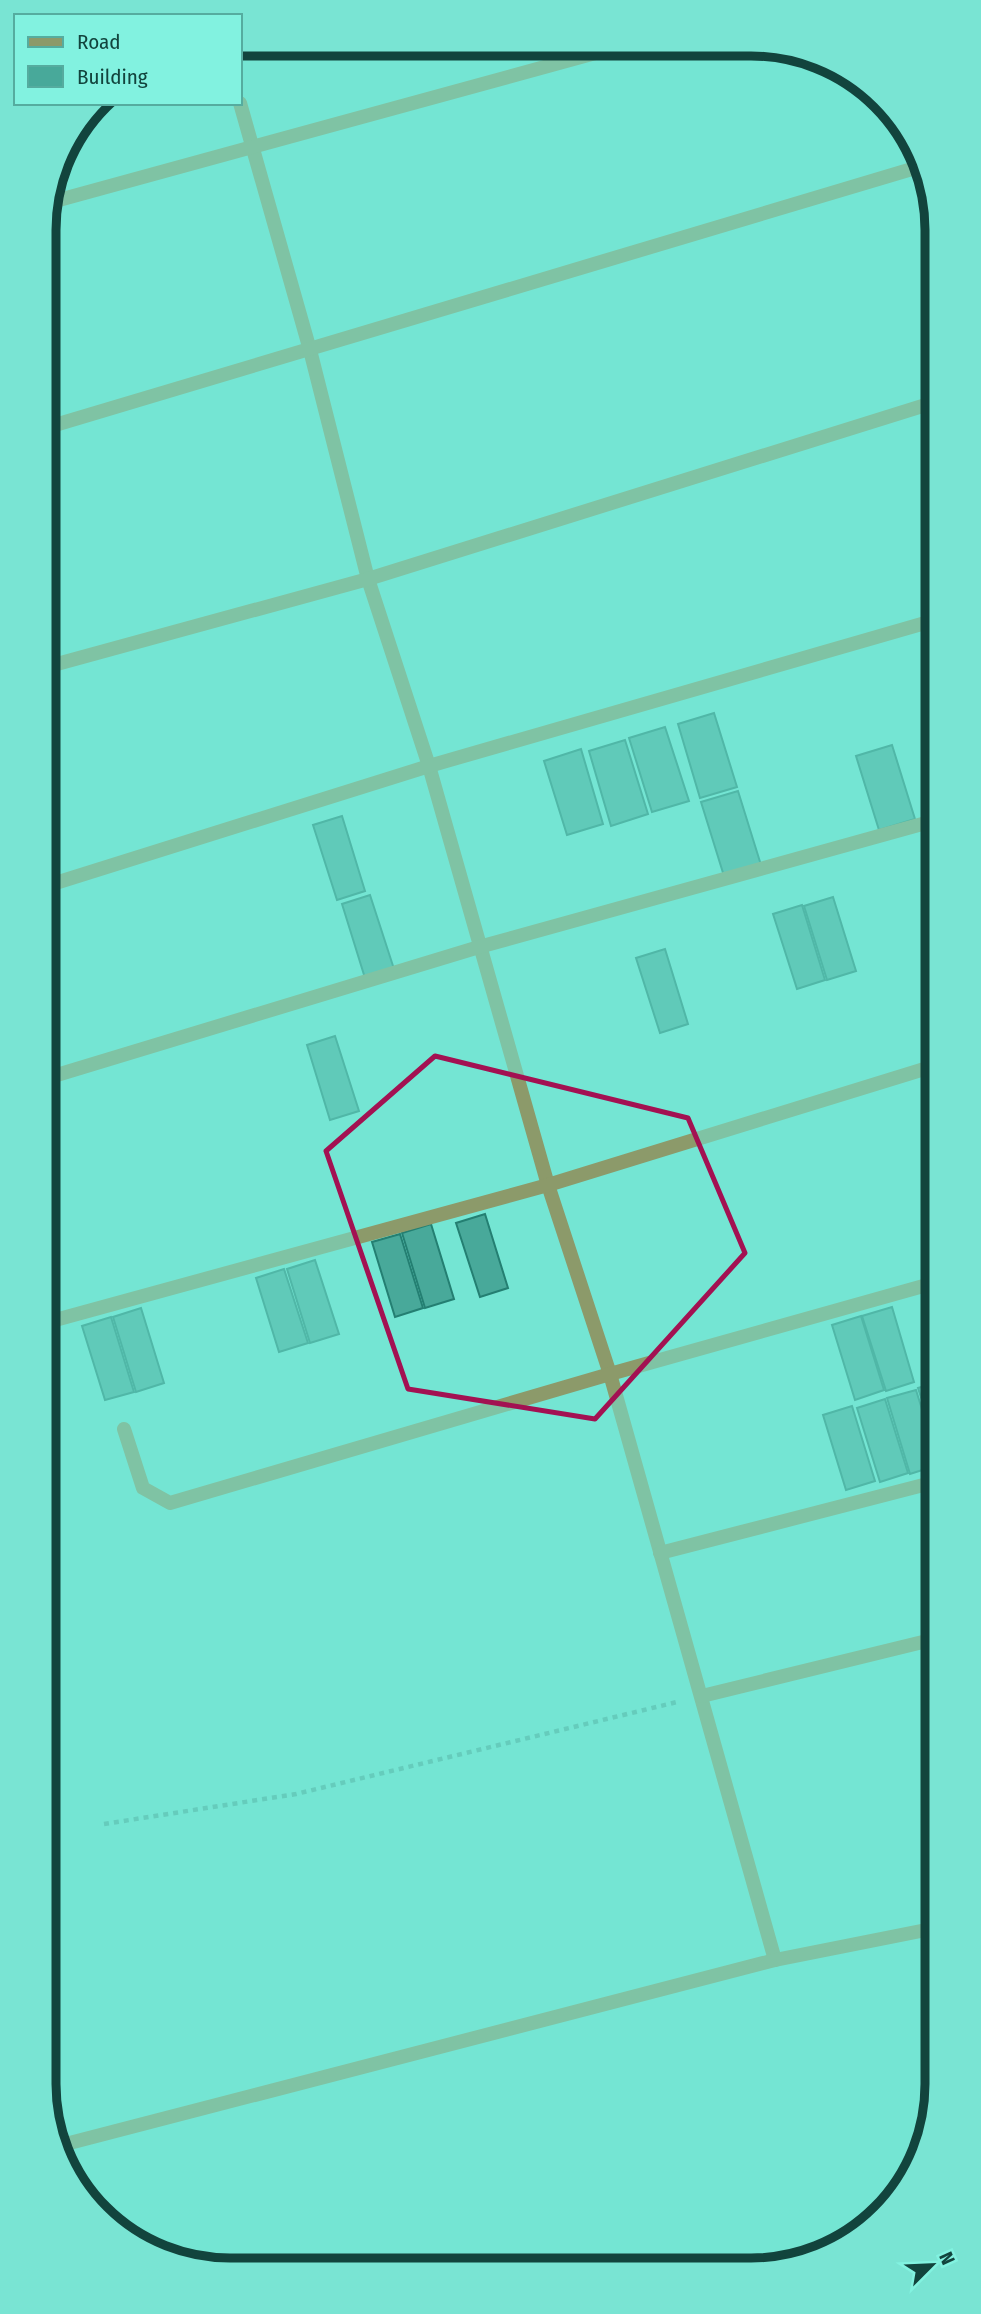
<svg xmlns="http://www.w3.org/2000/svg" width="981" height="2314" viewBox="0 0 981 2314" font-family="'Fira Sans Condensed',sans-serif">
	<rect width="100%" height="100%" fill="#74e5d3"/>
	<g fill="#48a99a" stroke="#247f72" stroke-width="2">
		<polygon points="714,713 737,787 700,798 678,724"/>
		<polygon points="665,727 689,801 652,812 629,738"/>
		<polygon points="625,740 648,814 611,826 589,751"/>
		<polygon points="892,745 915,819 879,830 856,756"/>
		<polygon points="581,749 603,824 567,835 544,761"/>
		<polygon points="738,791 761,865 724,876 701,802"/>
		<polygon points="342,816 365,891 337,900 313,825"/>
		<polygon points="370,895 394,969 365,978 342,904"/>
		<polygon points="833,897 856,971 827,980 804,906"/>
		<polygon points="802,905 825,980 797,989 773,914"/>
		<polygon points="665,949 688,1024 660,1033 636,958"/>
		<polygon points="335,1036 359,1111 330,1120 307,1045"/>
		<polygon points="485,1214 508,1288 480,1297 456,1223"/>
		<polygon points="431,1224 454,1299 425,1308 402,1233"/>
		<polygon points="400,1234 423,1308 395,1317 372,1242"/>
		<polygon points="315,1260 339,1334 310,1343 287,1269"/>
		<polygon points="284,1269 308,1343 279,1352 256,1278"/>
		<polygon points="892,1307 914,1382 886,1391 862,1316"/>
		<polygon points="141,1308 164,1383 136,1392 113,1317"/>
		<polygon points="861,1316 884,1390 855,1400 832,1325"/>
		<polygon points="111,1317 134,1392 105,1400 82,1326"/>
		<polygon points="935,1383 935,1441 918,1388"/>
		<polygon points="916,1390 935,1451 935,1466 910,1474 887,1398"/>
		<polygon points="885,1399 908,1473 880,1482 857,1408"/>
		<polygon points="852,1406 875,1481 846,1490 823,1415"/>
	</g>
	<g fill="none" stroke-linecap="round" stroke-linejoin="round">
		<polyline stroke="#52ad9f" stroke-width="4.5" stroke-dasharray="5 5" stroke-linecap="butt" points="104,1824 296,1794 677,1702"/>
		<g stroke="#8c9a6a" stroke-width="14">
			<polyline points="240,103 310,350 368,579 429,766 548,1185 610,1374 775,1960"/>
			<polyline points="48,203 621,46"/>
			<polyline points="45,428 922,166"/>
			<polyline points="46,667 368,579 932,403"/>
			<polyline points="46,886 429,766 932,621"/>
			<polyline points="47,1078 479,947 933,821"/>
			<polyline points="48,1322 548,1185 934,1066"/>
			<polyline points="124,1429 143,1488 170,1503 610,1374 934,1283"/>
			<polyline points="660,1553 935,1482"/>
			<polyline points="702,1696 935,1639"/>
			<polyline points="58,2146 775,1960 936,1928"/>
		</g>
	</g>
	<path d="M0 0H981V2314H0ZM435,1056L688,1118L745,1253L595,1419L408,1389L326,1151Z" fill="#74e5d3" fill-opacity=".55" fill-rule="evenodd"/>
	<path fill="none" stroke="#a31152" stroke-width="5" stroke-linejoin="round" d="M435,1056L688,1118L745,1253L595,1419L408,1389L326,1151Z"/>
	<path d="M0 0H981V2314H0ZM230 56H751A174 174 0 0 1 925 230V2084A174 174 0 0 1 751 2258H230A174 174 0 0 1 56 2084V230A174 174 0 0 1 230 56Z" fill="#79e4d3" fill-rule="evenodd"/>
	<path fill="none" stroke="#12443d" stroke-width="9" d="M230 56H751A174 174 0 0 1 925 230V2084A174 174 0 0 1 751 2258H230A174 174 0 0 1 56 2084V230A174 174 0 0 1 230 56Z"/>
	<rect x="14" y="14" width="228" height="91" fill="#82f2e0" stroke="#55ac9f" stroke-width="2"/>
	<rect x="28" y="37" width="35" height="10" fill="#8c9a6a" stroke="#55ac9f" stroke-width="2"/>
	<text x="77" y="49" font-size="21" fill="#12443d">Road</text>
	<rect x="28" y="66" width="35" height="21" fill="#48a99a" stroke="#55ac9f" stroke-width="2"/>
	<text x="77" y="84" font-size="21" fill="#12443d">Building</text>
	<g transform="translate(932 2265) rotate(66)" stroke="#82f2e0" stroke-width="5" paint-order="stroke">
	<path d="M0-5L12 26L0 18L-12 26Z" fill="#12443d"/>
	<text y="-10" font-size="19" font-weight="bold" text-anchor="middle" fill="#12443d">N</text>
	</g>
</svg>
